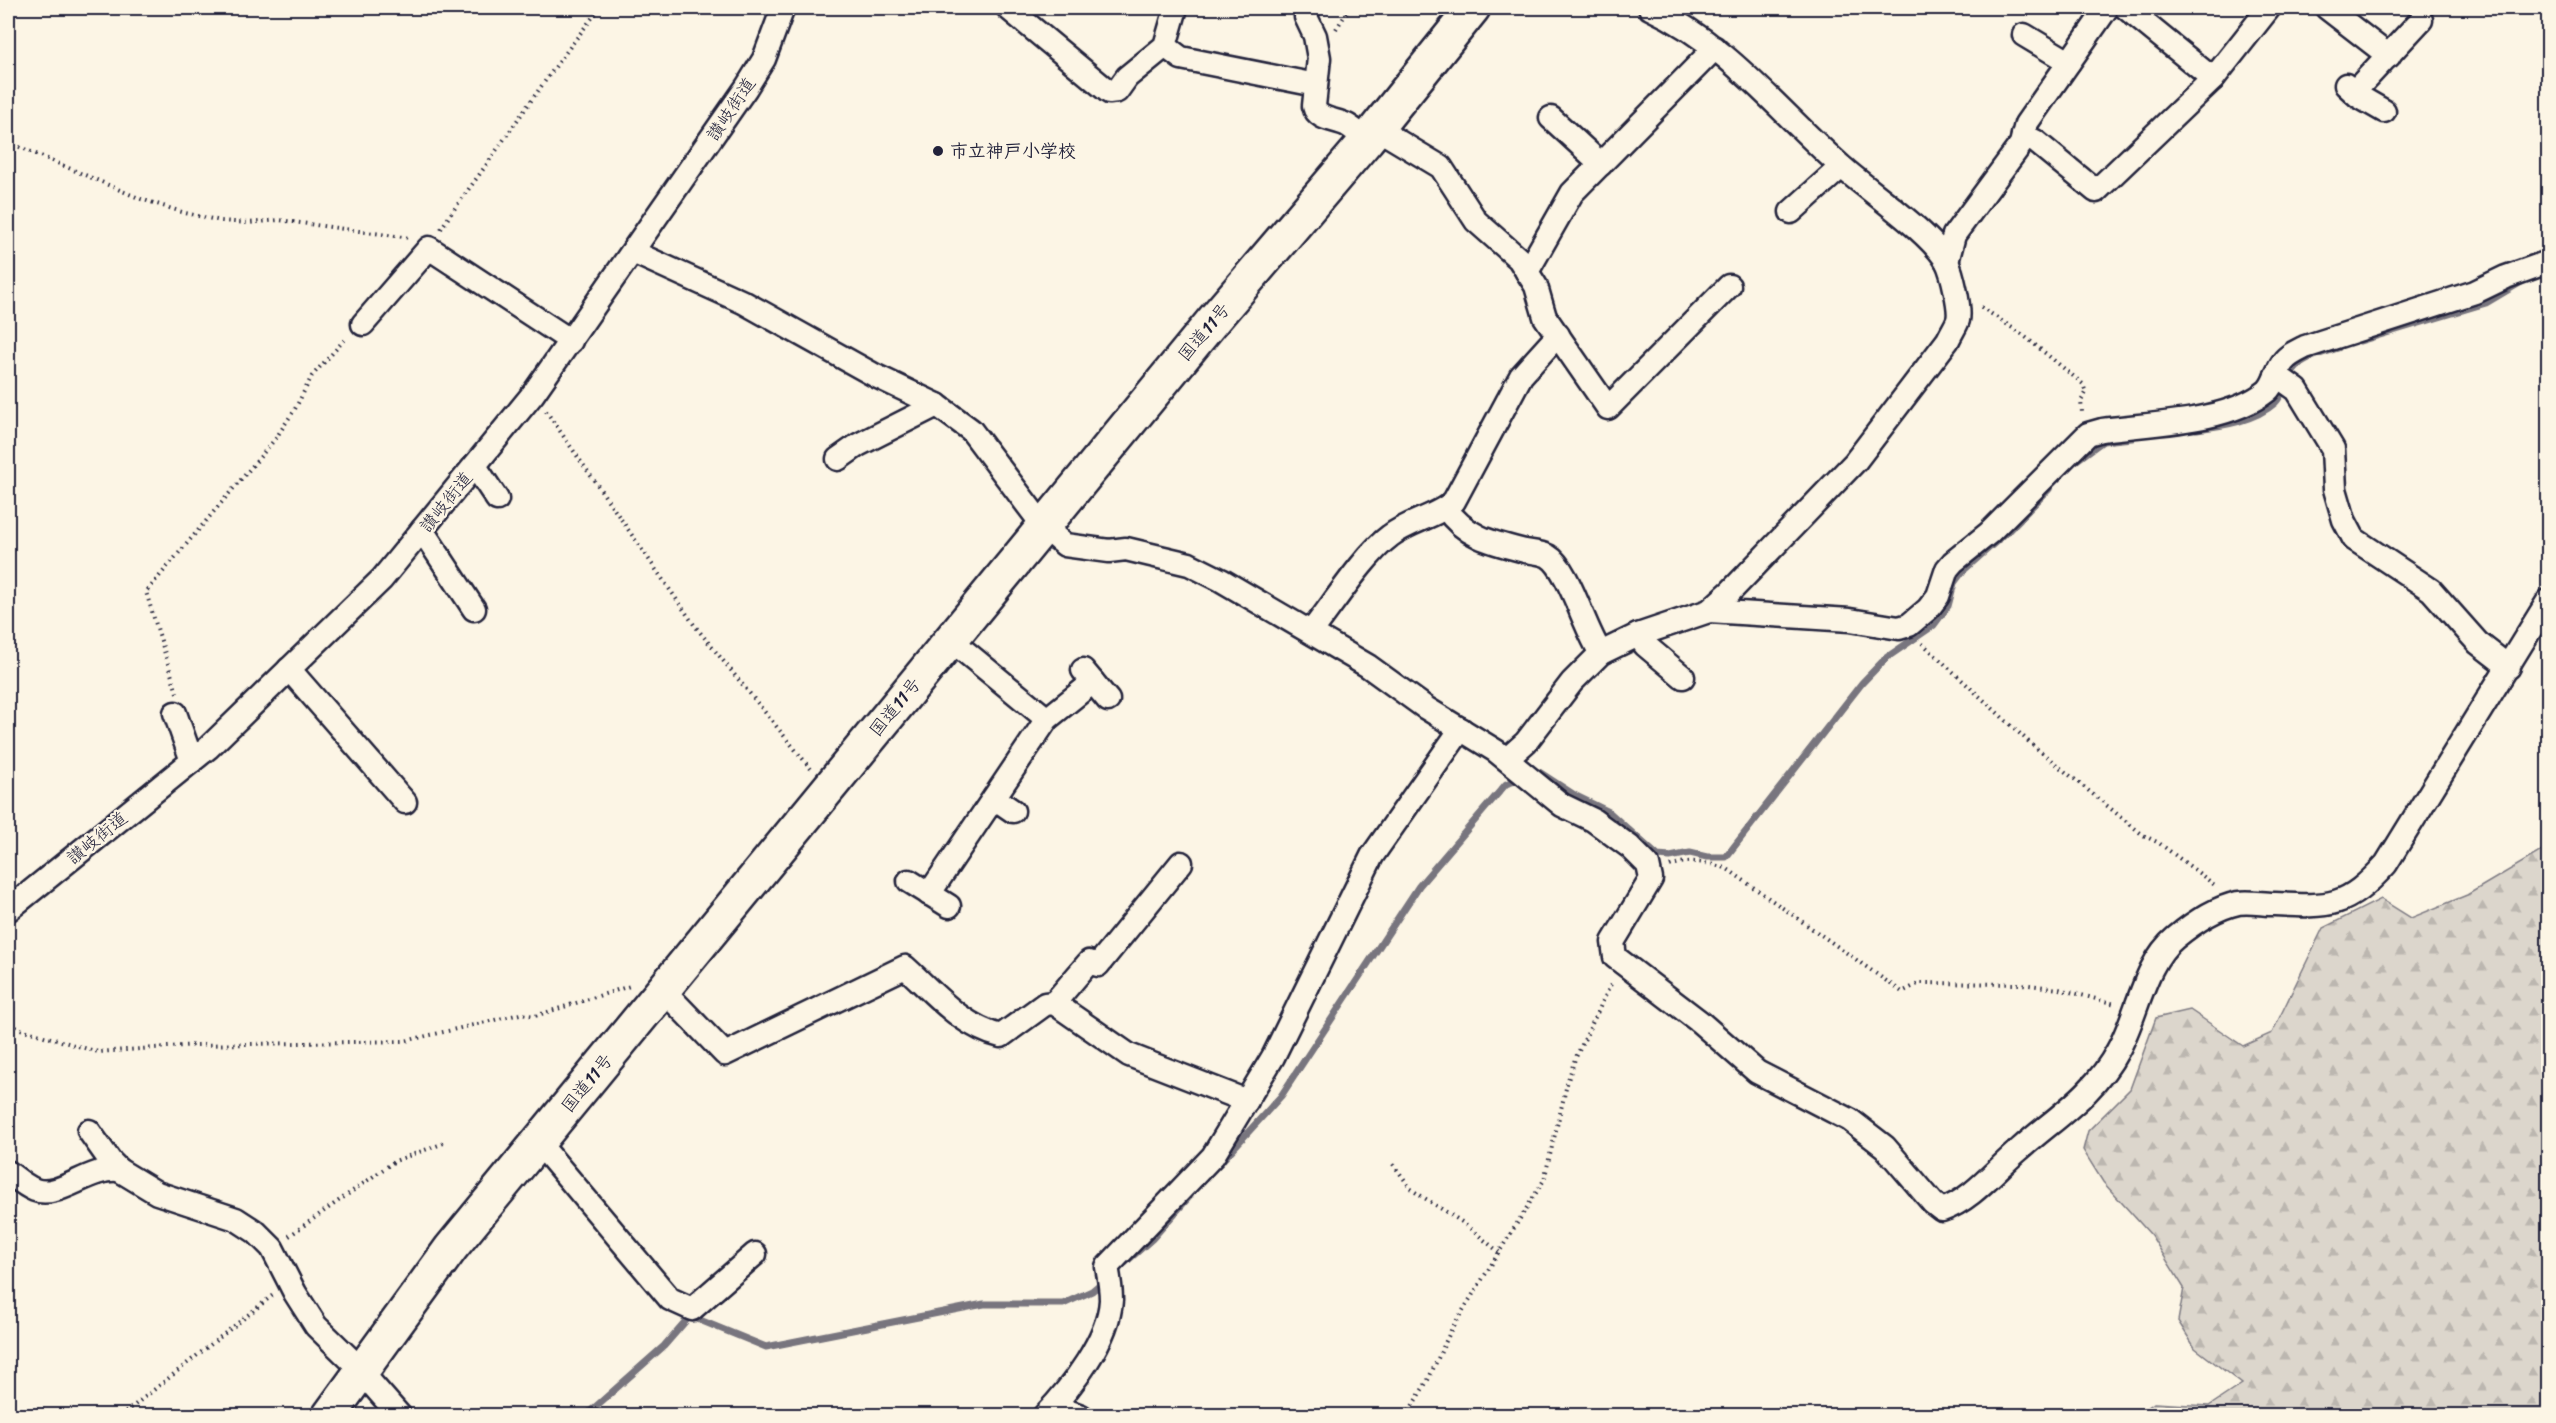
<svg xmlns="http://www.w3.org/2000/svg" width="2556" height="1423" viewBox="0 0 2556 1423" font-family="Sriracha,'Klee One',sans-serif">
	<defs>
		<pattern id="forest-firs" width="22" height="20" patternUnits="userSpaceOnUse" patternTransform="scale(1.5)"><rect width="22" height="20" fill="#dcd6cc"/><path d="M5 1l3.5 6h-7zM16 11l3.5 6h-7z" fill="#bcb7b0"/></pattern>
	</defs>
	<rect width="100%" height="100%" fill="#fcf5e5"/>
	<filter id="ink" filterUnits="userSpaceOnUse"><feTurbulence type="fractalNoise" baseFrequency=".0167" numOctaves="2"/><feDisplacementMap in="SourceGraphic" scale="12" xChannelSelector="R" yChannelSelector="G"/><feConvolveMatrix kernelMatrix="1 2 1 2 8 2 1 2 1" color-interpolation-filters="sRGB"/></filter>
	<g filter="url(#ink)">
		<polygon fill="url(#forest-firs)" stroke="#7f7c84" stroke-width="1.5" points="2548,847 2548,1415 2137,1415 2154,1403 2209,1406 2242,1384 2195,1348 2178,1321 2184,1288 2151,1235 2103,1182 2083,1150 2088,1131 2130,1089 2156,1018 2190,1010 2243,1046 2272,1033 2323,928 2381,899 2411,918 2467,895"/>
		<g fill="none" stroke-linecap="round" stroke-linejoin="round">
			<g stroke="#78757e" stroke-width="7">
				<polyline points="2360,341 2486,303 2523,281"/>
				<path d="M2197,429C2222,426 2255,421 2275,403C2283,395 2287,380 2293,371C2302,357 2323,353 2338,348"/>
				<polyline points="2077,460 2103,441 2132,438"/>
				<polyline points="1535,774 1539,772 1576,796 1609,812 1658,856 1670,857 1690,853 1707,857 1726,857 1862,683 1886,658 1934,625 1948,606 1954,583 1963,571 2007,532 2049,489"/>
				<polyline points="1220,1163 1281,1096 1419,886 1506,784 1525,778"/>
				<polyline points="1125,1263 1152,1239 1190,1196"/>
				<polyline points="585,1416 664,1346 690,1316 766,1347 984,1304 1063,1304 1092,1291 1105,1280"/>
			</g>
			<defs>
				<g id="minor">
					<polyline points="1008,8 1109,92 1117,91 1127,77 1165,46 1176,8"/>
					<path d="M1309,8L1306,17L1315,36L1319,58L1314,106C1317,120 1335,119 1347,125C1354,129 1360,135 1367,140"/>
					<polyline points="2126,8 2213,79"/>
					<polyline points="2327,8 2389,56"/>
					<polyline points="2024,35 2069,62"/>
					<polyline points="1165,46 1181,58 1316,85"/>
					<polyline points="2346,85 2358,96 2384,111"/>
					<polyline points="2354,92 2421,20"/>
					<polyline points="1551,118 1601,164"/>
					<polyline points="1376,128 1441,167 1476,221 1519,259 1536,286 1545,317 1608,408 1729,286"/>
					<polyline points="2023,135 2035,141 2096,191 2213,79 2269,8"/>
					<polyline points="1791,212 1841,167"/>
					<path d="M633,252L743,302L876,376L937,405L971,430L1044,527L1065,545L1109,551L1126,549L1189,564L1221,580L1368,666L1426,708L1496,751L1562,805L1593,820L1630,847L1648,865L1651,879L1613,942L1615,957L1700,1022L1757,1072L1850,1120L1885,1147L1933,1203L1942,1210C1972,1200 1996,1169 2020,1149C2056,1117 2095,1094 2118,1050C2137,1017 2144,963 2175,938C2193,923 2215,908 2238,903C2249,901 2263,904 2274,904C2331,907 2346,908 2386,864L2548,601"/>
					<polyline points="1947,262 1954,235 2021,144 2026,124 2107,8"/>
					<polyline points="1527,272 1572,193 1715,48"/>
					<polyline points="363,324 429,248 571,341"/>
					<polyline points="2276,375 2297,390 2333,449 2335,489 2344,520 2354,539 2431,590 2478,643 2509,667"/>
					<polyline points="838,459 858,445 937,405"/>
					<polyline points="475,466 497,499"/>
					<path d="M1446,508C1465,537 1493,543 1525,551C1532,552 1542,553 1548,556C1569,568 1585,631 1601,653"/>
					<polyline points="422,530 474,609"/>
					<path d="M1709,611L1850,620L1899,628L1909,625L1928,609L1938,596L1947,569L1953,562L1989,533L2088,434L2102,430C2152,423 2227,423 2267,391C2275,384 2276,371 2283,362C2288,355 2297,351 2305,347L2475,292L2506,277L2548,262"/>
					<path d="M1311,632C1332,606 1364,555 1390,536C1409,521 1437,517 1454,501L1521,376L1558,335"/>
					<polyline points="1638,635 1645,645 1683,677"/>
					<polyline points="951,640 1047,719"/>
					<polyline points="289,669 405,802"/>
					<polyline points="1083,670 1108,700"/>
					<polyline points="175,713 192,761"/>
					<path d="M1507,759L1526,742L1572,682L1601,653L1638,635L1709,611L1730,592L1855,462L1948,340C1951,333 1956,326 1958,320C1961,309 1952,272 1947,262C1931,233 1869,191 1842,167C1779,112 1728,44 1650,8"/>
					<polyline points="994,798 1013,811"/>
					<polyline points="909,881 949,906"/>
					<polyline points="929,894 1047,719 1093,682"/>
					<polyline points="8,910 208,748 382,579 533,394 746,88 764,59 783,8"/>
					<path d="M663,990L725,1054L905,967C934,993 962,1027 1001,1036L1045,1004L1054,1003L1129,1055L1247,1101"/>
					<polyline points="1054,1003 1089,962 1098,965 1181,863"/>
					<polyline points="89,1131 111,1162 119,1170 157,1193 236,1219 256,1232 272,1248 295,1293 316,1326 350,1359 400,1416"/>
					<polyline points="538,1142 670,1299 692,1309 755,1254"/>
					<path d="M8,1172C16,1178 25,1186 35,1190C59,1199 89,1167 119,1170"/>
					<polyline points="1054,1406 1081,1416"/>
					<path d="M1044,1416C1071,1388 1109,1339 1111,1300C1111,1289 1109,1277 1107,1267L1213,1156L1273,1057L1372,856L1461,729"/>
				</g>
				<polyline id="highway" points="329,1416 451,1248 1215,318 1367,140 1473,8"/>
			</defs>
			<use href="#minor" stroke="#22223b" stroke-width="27"/>
			<use href="#highway" stroke="#22223b" stroke-width="38"/>
			<g stroke="#22223b" stroke-width="4" stroke-dasharray="1.5 4.5" stroke-linecap="butt">
				<polyline points="1336,29 1350,8"/>
				<polyline points="8,142 141,199 185,213 221,221 248,223 279,220 410,238"/>
				<path d="M441,229C456,205 473,184 489,161C525,109 561,57 600,8"/>
				<polyline points="1981,307 2023,335 2083,384 2086,393 2081,401 2082,412"/>
				<polyline points="546,411 695,626 811,769"/>
				<polyline points="1922,643 2030,743 2143,835 2159,843 2216,886"/>
				<polyline points="177,693 146,592 276,438 295,409 312,376 346,338"/>
				<path d="M1670,866C1691,858 1706,863 1726,868L1902,992L1920,983L2022,984L2059,989L2115,1004"/>
				<polyline points="8,1017 17,1028 98,1052 197,1045 405,1041 520,1014 535,1016 630,986"/>
				<polyline points="1393,1164 1412,1190 1462,1222 1499,1252"/>
				<polyline points="289,1236 395,1161 444,1143"/>
				<polyline points="121,1416 273,1295"/>
				<polyline points="1406,1416 1428,1380 1452,1328 1544,1180 1568,1080 1575,1059 1612,982"/>
			</g>
			<use href="#minor" stroke="#fcf5e5" stroke-width="22"/>
			<use href="#highway" stroke="#fcf5e5" stroke-width="33"/>
		</g>
	</g>
	<circle fill="#22223b" stroke="#fcf5e5" stroke-width="2" cx="938" cy="151" r="6"/>
	<g text-anchor="middle" stroke-width="4.5" stroke-linejoin="round" paint-order="stroke">
		<g font-size="18" fill="#22223b" stroke="#fcf5e5">
			<text transform="translate(731 109) rotate(-56)" y="6">讃岐街道</text>
			<text transform="translate(1204 332) rotate(-50)" y="6">国道11号</text>
			<text transform="translate(446 502) rotate(-51)" y="6">讃岐街道</text>
			<text transform="translate(895 707) rotate(-51)" y="6">国道11号</text>
			<text transform="translate(97 838) rotate(-39)" y="6">讃岐街道</text>
			<text transform="translate(587 1083) rotate(-51)" y="6">国道11号</text>
		</g>
		<g font-size="18" font-weight="bold" fill="#22223b" stroke="#fcf5e5" text-anchor="start">
			<text x="950" y="157">市立神戸小学校</text>
		</g>
	</g>
	<rect width="2556" height="1423" fill="none" stroke="#fcf5e5" stroke-width="30"/>
	<rect x="15" y="15" width="2526" height="1393" fill="none" stroke="#22223b" stroke-width="2" filter="url(#ink)"/>
</svg>
